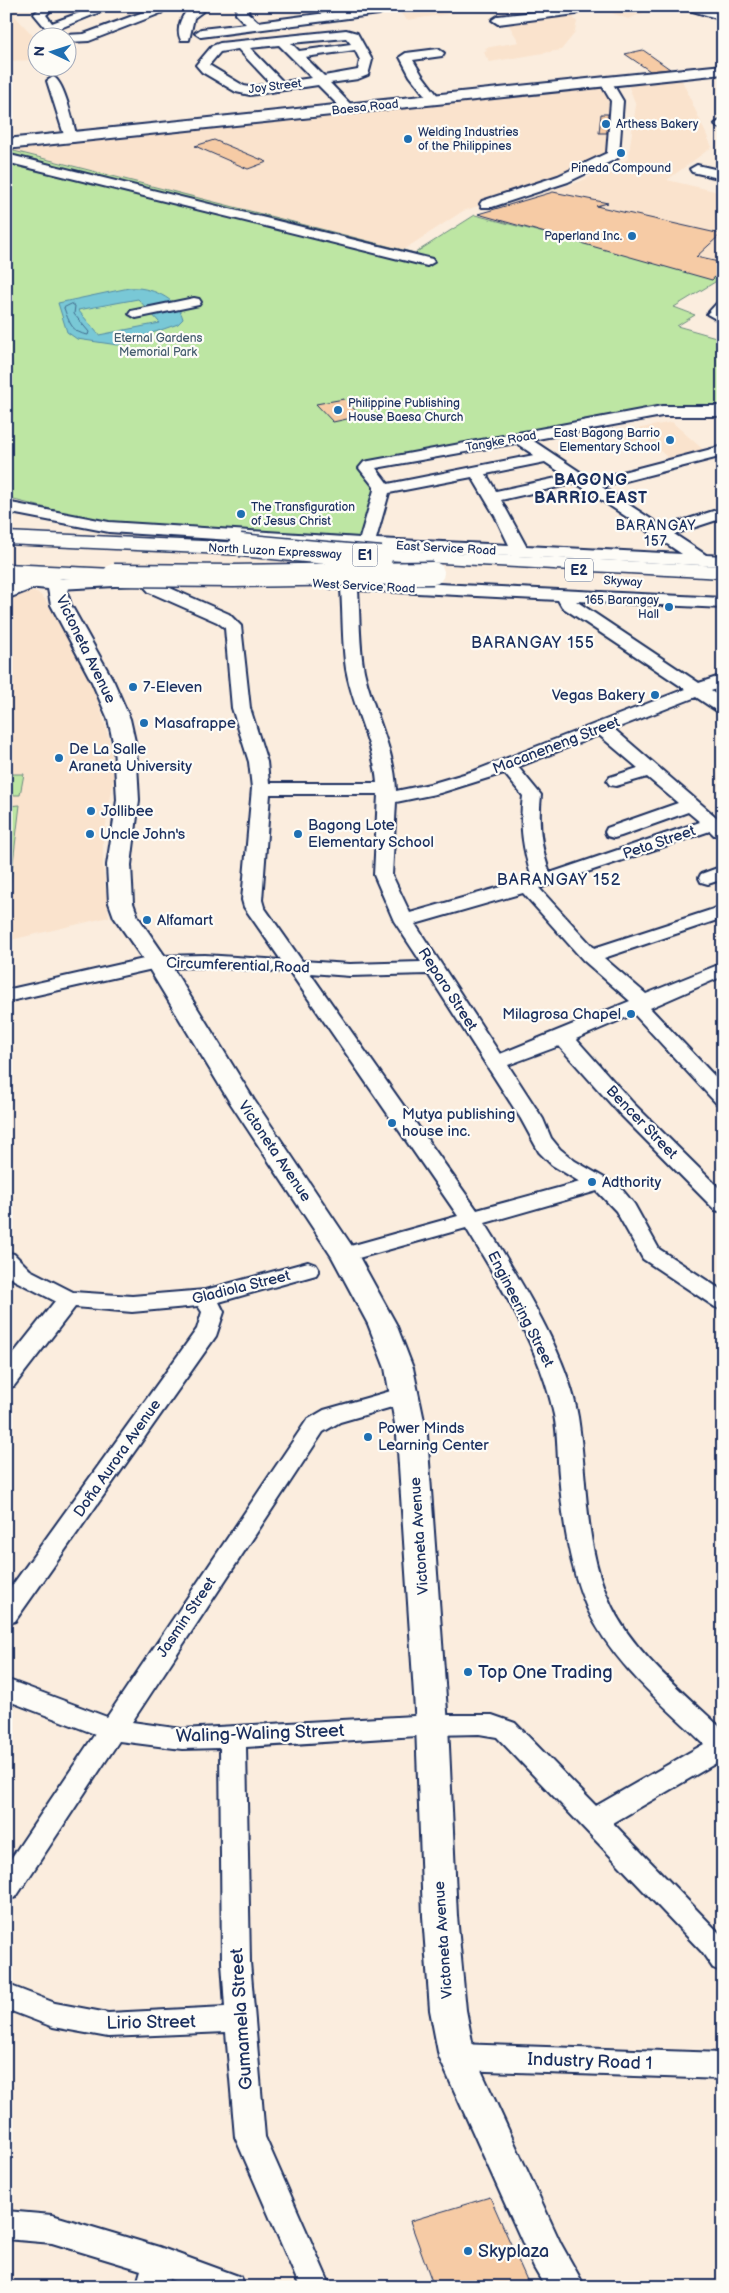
<svg xmlns="http://www.w3.org/2000/svg" width="729" height="2293" viewBox="0 0 729 2293" font-family="'Balsamiq Sans',sans-serif">
	<rect width="100%" height="100%" fill="#fbedde"/>
	<filter id="ink" filterUnits="userSpaceOnUse"><feTurbulence type="fractalNoise" baseFrequency=".02" numOctaves="2"/><feDisplacementMap in="SourceGraphic" scale="10" xChannelSelector="R" yChannelSelector="G"/><feConvolveMatrix kernelMatrix="1 2 1 2 8 2 1 2 1" color-interpolation-filters="sRGB"/></filter>
	<g filter="url(#ink)">
		<g fill="#fae3cd">
			<polygon points="6,6 23,6 14,15 37,40 36,60 6,61"/>
			<polygon points="393,6 502,6 407,20"/>
			<polygon points="601,6 660,6 628,19 598,8"/>
			<polygon points="570,14 577,22 574,34 561,50 490,62 486,57 484,52 487,51 485,48 519,42 506,20"/>
			<polygon points="680,76 712,147 667,180 723,193 723,271 718,279 475,215 579,182 628,159 636,105 627,82"/>
			<polygon points="606,84 616,101 611,154 518,193 463,211 403,250 6,149"/>
			<polygon points="672,422 707,453 673,462 645,438 627,443 616,433"/>
			<polygon points="26,592 37,592 45,599 83,666 98,700 109,739 114,778 103,842 103,868 109,917 6,941 6,599"/>
		</g>
		<g fill="#bde6a3" stroke="#6c8a80">
			<polygon points="6,149 415,253 475,215 720,279 674,307 695,315 677,326 723,339 723,407 659,408 363,465 376,486 362,539 115,525 6,498"/>
			<polygon points="6,774 24,774 20,795 6,795"/>
			<polygon points="20,805 6,920 6,806"/>
		</g>
		<path fill="#79c8d6" stroke="#538ba6" fill-rule="evenodd" d="M129,288C149,286 178,298 183,319L178,324L118,345L77,339L67,332L58,303ZM138,299L160,323L99,335L78,310Z"/>
		<g fill="none" stroke-linecap="round" stroke-linejoin="round">
			<path stroke="#416c8e" stroke-width="1" d="M72,304L75,306L74,314L89,332L88,335C72,333 69,322 64,308Z"/>
		</g>
		<g fill="#f6cba5" stroke="#1b2f5e">
			<polygon points="643,50 670,69 650,71 625,54"/>
			<polygon points="601,114 608,114 607,133 599,133"/>
			<polygon points="214,140 267,162 248,169 195,146"/>
			<polygon points="553,192 608,203 596,206 721,234 696,257 723,263 723,268 712,280 478,214"/>
			<polygon points="344,399 361,416 333,422 316,404"/>
			<polygon points="490,2197 530,2287 434,2287 410,2221"/>
		</g>
		<g fill="none" stroke-linecap="round" stroke-linejoin="round">
			<defs>
				<g id="minor">
					<polygon points="42,6 55,6 46,15 52,23 98,6 115,6 58,29 65,35 84,34 157,7 163,11 161,13 89,41 68,42 68,38 54,38 34,14"/>
					<path d="M193,6H210L194,18L189,40H181C175,28 182,13 193,6Z"/>
					<polygon points="237,6 249,6 248,13 258,22 379,6 385,10 379,14 201,37 195,33 201,29 246,24 236,14"/>
					<polygon points="572,8 578,12 576,14 498,24 492,20 498,16"/>
					<path d="M346,30L357,33L372,60L368,75L358,79L330,83L355,109L349,113L345,112L318,85L250,95L236,92L202,72L196,65L212,46L220,43ZM346,38L351,44L299,51L291,43ZM279,45L312,78L283,82L250,48ZM238,49L271,84L250,87L244,86L209,65L220,52ZM355,50L360,60L358,70L324,76L305,57Z"/>
					<polygon points="438,49 444,53 442,56 413,60 422,75 441,100 435,104 431,103 410,76 400,57 406,53"/>
					<path d="M53,77C64,80 74,126 77,138L76,141L71,142L65,138L47,81Z"/>
					<polygon points="606,78 610,79 623,101 619,155 618,158 568,182 492,207 482,207 480,204 482,201 558,176 607,153 611,101 600,82"/>
					<polygon points="721,120 723,120 723,128 717,127 715,124"/>
					<polygon points="6,154 432,259 434,262 427,266 6,162"/>
					<polygon points="697,165 723,171 723,179 692,172 690,169"/>
					<polygon points="194,298 199,299 201,302 199,305 136,318 129,314 131,311"/>
					<polygon points="723,301 723,323 707,314 718,302"/>
					<path d="M662,406H723V416H662L532,440L592,480L723,446V456L602,487L663,527L723,508V518L674,534L706,555L723,556V566L366,549L109,532L6,512V502L109,522L360,538L374,490V487L359,468L364,462ZM516,443L534,455L388,484L376,468ZM545,462L566,476L496,491L486,474ZM472,477L495,516L509,545L376,539L389,493ZM576,483L682,554L526,546L501,500Z"/>
					<path d="M133,575L140,578C148,572 154,578 161,584L229,614L241,626L250,708L267,762L269,783H377C374,744 353,709 346,669C342,643 343,616 341,589L330,588L328,584L330,580L336,579L723,598V608L576,601L699,683L723,675V686L711,691L723,699V712L717,711L696,697L614,729L723,823V836L714,835L710,831L539,888L594,948L723,906V918L604,958L646,994L723,963V976L650,1008L723,1085V1105L716,1103L634,1014L576,1039L633,1103L723,1192V1212L715,1210L619,1113L559,1046L508,1065L543,1119L551,1138L560,1149L575,1161L620,1187L634,1204L659,1249L723,1291V1310L715,1307L643,1259L616,1211L597,1191L485,1223C518,1277 568,1354 578,1417C588,1480 583,1548 612,1607C635,1655 685,1693 723,1730V1759L613,1823L722,1936L723,1972L713,1968L702,1952L497,1737L479,1734L432,1735L246,1747L250,1962L265,2137L331,2287H300L235,2137L226,2032L108,2037L53,2027L6,2009V1984L55,2003L108,2013L225,2007L222,1962L220,1748L182,1749L119,1741L16,1897L6,1900V1866L95,1734L6,1700V1679L107,1717L307,1420L324,1410L405,1387L413,1389L417,1395L413,1401L340,1422L323,1432L132,1722L182,1729L432,1715H492L515,1723L596,1806L704,1744C661,1702 612,1663 587,1608C569,1567 563,1520 559,1475C557,1456 558,1434 554,1415C540,1348 501,1286 466,1228L344,1262L336,1260L333,1255L336,1250L458,1216L290,972L205,967L157,968L6,1002V990L157,956L205,955L281,960L244,907L242,900L252,788L249,762L232,708L225,628L217,622L149,592L140,582L133,585L59,589L53,588L51,584L53,580L59,579ZM358,590L558,600L562,607L685,689L474,771L430,784L396,791C395,749 373,712 364,671C359,646 360,616 358,590ZM599,735L638,768L610,777L607,781L610,785L616,786L647,777L678,803L607,828L605,832L607,836L614,838L621,836L688,812L700,822L550,873C540,846 538,822 541,795L518,767ZM504,773L523,796C519,825 523,850 532,878L410,913L392,875L396,802L440,793ZM270,794H378L374,875L394,921L421,962L350,964L302,961L264,907L262,900ZM523,893L583,960L630,1001L500,1054L415,924ZM310,973L350,976L428,974L521,1119L539,1152L552,1165L580,1182L477,1210Z"/>
					<polygon points="39,576 45,578 47,581 45,584 6,599 6,588"/>
					<polygon points="723,866 723,879 708,884 701,882 699,878 701,874"/>
					<polygon points="6,1252 14,1254 30,1270 73,1292 132,1296 205,1290 308,1262 316,1265 319,1270 316,1275 219,1302 224,1312 216,1336 15,1621 6,1624 6,1594 197,1329 202,1312 198,1306 132,1312 75,1307 14,1386 6,1388 6,1363 55,1301 14,1280 6,1272"/>
					<polygon points="457,2044 723,2053 723,2079 457,2070 447,2066 443,2057 447,2048"/>
					<polygon points="6,2211 52,2215 159,2247 241,2277 245,2287 190,2287 169,2279 166,2287 136,2287 141,2270 52,2243 6,2239"/>
				</g>
				<g id="major">
					<polygon points="684,6 707,6 723,11 723,20 686,9"/>
					<polygon points="723,65 723,74 6,149 6,139"/>
					<polygon points="6,573 59,578 66,580 69,584 67,592 71,605 114,682 130,719 136,746 139,800 131,865 133,903 138,917 169,962 254,1100 358,1255 396,1324 413,1368 427,1435 448,1725 457,1916 466,2010 475,2057 561,2244 585,2287 545,2287 534,2268 439,2057 430,2010 423,1916 416,1725 397,1435 385,1368 368,1324 332,1257 229,1101 145,962 114,917 109,903 107,865 117,800 114,746 108,719 92,682 51,605 48,589 6,585"/>
				</g>
				<g id="highway">
					<polygon points="6,532 267,544 274,546 278,550 274,554 267,556 6,544"/>
					<polygon points="355,548 723,566 723,578 348,558 344,554 348,550"/>
					<polygon points="6,564 114,569 122,570 125,575 122,580 114,581 6,576"/>
				</g>
			</defs>
			<use href="#minor" stroke="#1b2f5e" stroke-width="4"/>
			<use href="#major" stroke="#1b2f5e" stroke-width="4"/>
			<use href="#highway" stroke="#1b2f5e" stroke-width="3"/>
			<use href="#minor" fill="#fdfcf7" fill-rule="evenodd"/>
			<use href="#major" fill="#fdfcf7" fill-rule="evenodd"/>
			<use href="#highway" fill="#fdfcf7" fill-rule="evenodd"/>
			<defs>
				<g id="highway-bridge">
					<polyline points="240,545 381,558"/>
					<polyline points="114,575 234,576 433,573"/>
				</g>
			</defs>
			<use href="#highway-bridge" stroke="#1b2f5e" stroke-width="25" stroke-linecap="butt"/>
			<use href="#highway-bridge" stroke="#fdfcf7" stroke-width="22"/>
		</g>
	</g>
	<g fill="#1f6fb2" stroke="#fdfcf7" stroke-width="2">
		<circle cx="606" cy="124" r="5"/>
		<circle cx="408" cy="139" r="5"/>
		<circle cx="621" cy="153" r="5"/>
		<circle cx="632" cy="236" r="5"/>
		<circle cx="338" cy="410" r="5"/>
		<circle cx="670" cy="440" r="5"/>
		<circle cx="241" cy="514" r="5"/>
		<circle cx="669" cy="607" r="5"/>
		<circle cx="133" cy="687" r="5"/>
		<circle cx="655" cy="695" r="5"/>
		<circle cx="144" cy="723" r="5"/>
		<circle cx="59" cy="758" r="5"/>
		<circle cx="91" cy="811" r="5"/>
		<circle cx="90" cy="834" r="5"/>
		<circle cx="298" cy="834" r="5"/>
		<circle cx="147" cy="920" r="5"/>
		<circle cx="631" cy="1014" r="5"/>
		<circle cx="392" cy="1123" r="5"/>
		<circle cx="592" cy="1182" r="5"/>
		<circle cx="368" cy="1437" r="5"/>
		<circle cx="468" cy="1672" r="5"/>
		<circle cx="468" cy="2251" r="5"/>
	</g>
	<g text-anchor="middle" stroke-width="4.5" stroke-linejoin="round" paint-order="stroke">
		<g font-size="12" fill="#1b2f5e" stroke="#fdfcf7">
			<text transform="translate(275 86) rotate(-7)" y="4">Joy Street</text>
			<text transform="translate(365 107) rotate(-6)" y="4">Baesa Road</text>
			<text transform="translate(501 441) rotate(-10)" y="4">Tangke Road</text>
			<text transform="translate(446 548) rotate(3)" y="4">East Service Road</text>
			<text transform="translate(275 551) rotate(3)" y="4">North Luzon Expressway</text>
			<text transform="translate(623 581) rotate(3)" y="4">Skyway</text>
			<text transform="translate(364 586) rotate(3)" y="4">West Service Road</text>
		</g>
		<g font-size="12" fill="#1b2f5e" stroke="#fdfcf7" text-anchor="start">
			<text x="616" y="128">Arthess Bakery</text>
			<text x="418" y="136">Welding Industries<tspan x="418" dy="14">of the Philippines</tspan></text>
			<text x="621" y="172" text-anchor="middle">Pineda Compound</text>
			<text x="622" y="240" text-anchor="end">Paperland Inc.</text>
			<text x="348" y="407">Philippine Publishing<tspan x="348" dy="14">House Baesa Church</tspan></text>
			<text x="660" y="437" text-anchor="end">East Bagong Barrio<tspan x="660" dy="14">Elementary School</tspan></text>
			<text x="251" y="511">The Transfiguration<tspan x="251" dy="14">of Jesus Christ</tspan></text>
			<text x="659" y="604" text-anchor="end">165 Barangay<tspan x="659" dy="14">Hall</tspan></text>
		</g>
		<g font-size="12" fill="#445d6f" stroke="#fdfcf7">
			<text x="158" y="342">Eternal Gardens<tspan x="158" dy="14">Memorial Park</tspan></text>
		</g>
		<g font-size="14" letter-spacing="1" fill="#1b2f5e" stroke="#fdfcf7">
			<text x="656" y="530">BARANGAY<tspan x="656" dy="16">157</tspan></text>
		</g>
		<g fill="#fdfcf7" stroke="#5f6c8c" stroke-width="1">
			<rect x="352.5" y="543.5" width="25" height="23" rx="4"/>
			<rect x="565" y="558.5" width="28" height="23" rx="4"/>
		</g>
		<g font-size="14" font-weight="bold" fill="#1b2f5e">
			<text x="365" y="560">E1</text>
			<text x="579" y="575">E2</text>
		</g>
		<g font-size="15" fill="#1b2f5e" stroke="#fdfcf7">
			<text transform="translate(86 649) rotate(64)" y="5">Victoneta Avenue</text>
			<text transform="translate(556 745) rotate(-21)" y="5">Macaneneng Street</text>
			<text transform="translate(659 842) rotate(-19)" y="5">Peta Street</text>
			<text transform="translate(238 965) rotate(2)" y="5">Circumferential Road</text>
			<text transform="translate(448 989) rotate(57)" y="5">Reparo Street</text>
			<text transform="translate(642 1122) rotate(46)" y="5">Bencer Street</text>
			<text transform="translate(275 1151) rotate(56)" y="5">Victoneta Avenue</text>
			<text transform="translate(241 1287) rotate(-14)" y="5">Gladiola Street</text>
			<text transform="translate(521 1309) rotate(63)" y="5">Engineering Street</text>
			<text transform="translate(117 1458) rotate(-55)" y="5">Doña Aurora Avenue</text>
			<text transform="translate(419 1536) rotate(-94)" y="5">Victoneta Avenue</text>
			<text transform="translate(186 1617) rotate(-56)" y="5">Jasmin Street</text>
			<text transform="translate(443 1940) rotate(-94)" y="5">Victoneta Avenue</text>
		</g>
		<g font-size="15" fill="#1b2f5e" stroke="#fdfcf7" text-anchor="start">
			<text x="143" y="692">7-Eleven</text>
			<text x="645" y="700" text-anchor="end">Vegas Bakery</text>
			<text x="154" y="728">Masafrappe</text>
			<text x="69" y="754">De La Salle<tspan x="69" dy="17">Araneta University</tspan></text>
			<text x="101" y="816">Jollibee</text>
			<text x="308" y="830">Bagong Lote<tspan x="308" dy="17">Elementary School</tspan></text>
			<text x="100" y="839">Uncle John's</text>
			<text x="157" y="925">Alfamart</text>
			<text x="621" y="1019" text-anchor="end">Milagrosa Chapel</text>
			<text x="402" y="1119">Mutya publishing<tspan x="402" dy="17">house inc.</tspan></text>
			<text x="602" y="1187">Adthority</text>
			<text x="378" y="1433">Power Minds<tspan x="378" dy="17">Learning Center</tspan></text>
		</g>
		<g font-size="16" font-weight="bold" letter-spacing="1" fill="#1b2f5e" stroke="#fdfcf7">
			<text x="591" y="485">BAGONG<tspan x="591" dy="18">BARRIO EAST</tspan></text>
		</g>
		<g font-size="16" letter-spacing="1" fill="#1b2f5e" stroke="#fdfcf7">
			<text x="533" y="648">BARANGAY 155</text>
			<text x="559" y="885">BARANGAY 152</text>
		</g>
		<g font-size="18" fill="#1b2f5e" stroke="#fdfcf7" text-anchor="start">
			<text x="478" y="1678">Top One Trading</text>
			<text x="478" y="2257">Skyplaza</text>
		</g>
		<g font-size="18" fill="#1b2f5e" stroke="#fdfcf7">
			<text transform="translate(260 1733) rotate(-2)" y="6">Waling-Waling Street</text>
			<text transform="translate(241 2019) rotate(-94)" y="6">Gumamela Street</text>
			<text transform="translate(151 2022) rotate(-1)" y="6">Lirio Street</text>
			<text transform="translate(590 2061) rotate(2)" y="6">Industry Road 1</text>
		</g>
	</g>
	<rect width="729" height="2293" fill="none" stroke="#fdfcf7" stroke-width="25"/>
	<rect x="12" y="12" width="704" height="2268" fill="none" stroke="#1b2f5e" stroke-width="2" filter="url(#ink)"/>
	<g transform="translate(52 52) rotate(274)"><circle r="24" fill="#fdfcf7" stroke="#a3aaba"/>
	<path d="M0-4L9 19L0 12L-9 19Z" fill="#1f6fb2"/>
	<text y="-8" font-size="14" font-weight="bold" text-anchor="middle" fill="#1b2f5e">N</text>
	</g>
</svg>
